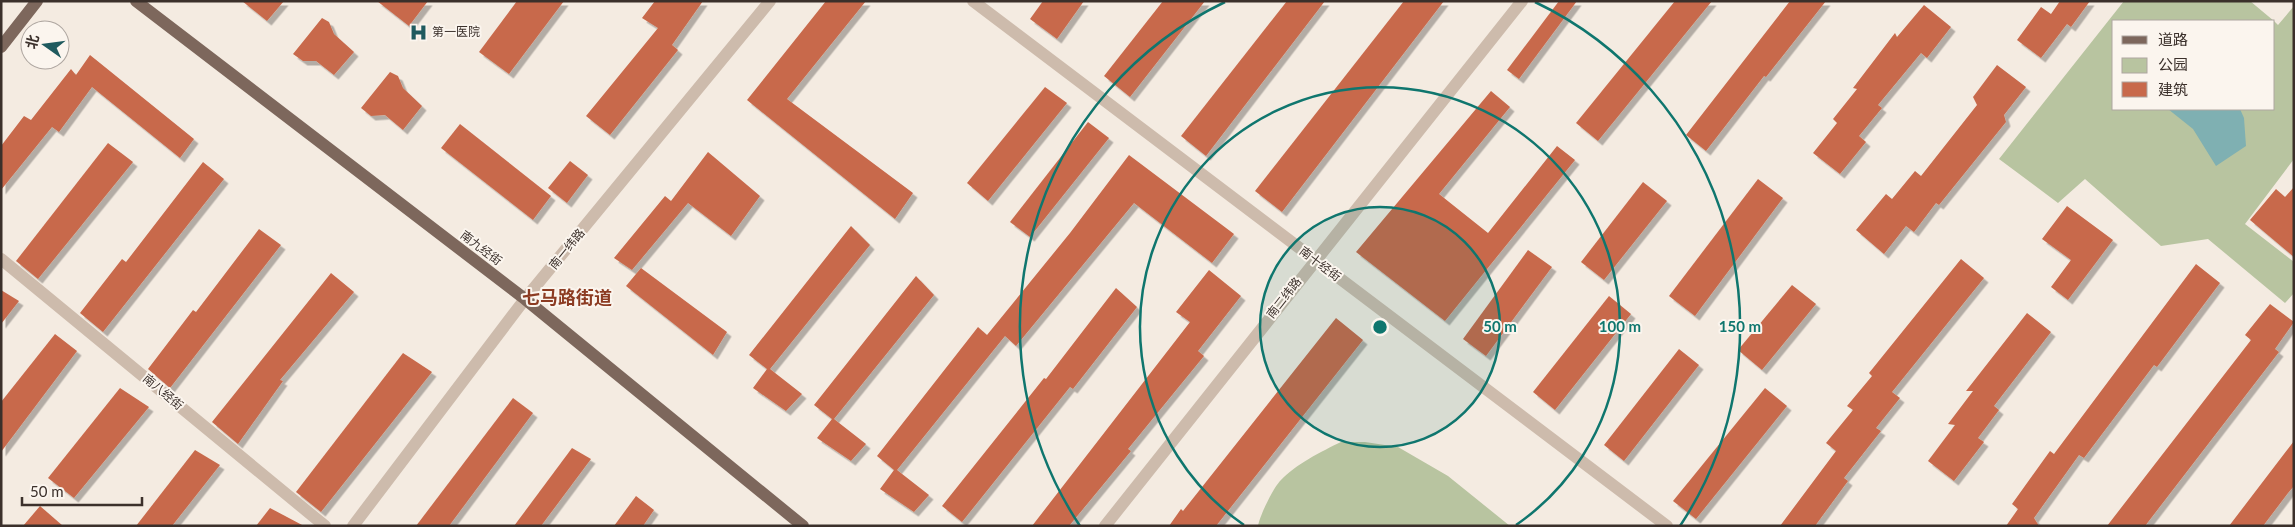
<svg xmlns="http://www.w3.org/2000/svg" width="2295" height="527" viewBox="0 0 2295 527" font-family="Lato,'Noto Sans SC',sans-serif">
	<defs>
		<filter id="shadow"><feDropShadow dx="4.5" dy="4.5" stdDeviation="0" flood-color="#0004"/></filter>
	</defs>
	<rect width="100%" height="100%" fill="#f4ebe1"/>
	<g fill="#b8c4a0">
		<polygon points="2124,1 2250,1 2274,21 2114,21 2114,109 2274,109 2274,21 2278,25 2294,6 2294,159 2245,224 2294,262 2294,293 2285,303 2208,239 2161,246 2085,179 2058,203 1999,159"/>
		<path d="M1341,442H1365L1398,447L1448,476L1510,526H1258C1260,515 1273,488 1281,480C1295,465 1322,451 1341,442Z"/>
	</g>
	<polygon fill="#7fb0b2" points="2168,109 2240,109 2244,118 2246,146 2216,166 2193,129"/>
	<g fill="#c8694b" filter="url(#shadow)">
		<polygon points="242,1 284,1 267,21"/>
		<polygon points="377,1 428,1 409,26"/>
		<polygon points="517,1 564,1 509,74 479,52"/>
		<polygon points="655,1 703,1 672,45 678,50 610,135 586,116 658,28 642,18"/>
		<polygon points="826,1 866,1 787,99 913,193 895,219 747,100"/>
		<polygon points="1043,1 1084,1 1057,39 1030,19"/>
		<polygon points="1163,1 1205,1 1130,97 1104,76"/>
		<polygon points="1287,1 1325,1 1206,156 1181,136"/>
		<polygon points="1404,1 1444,1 1282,212 1255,191"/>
		<polygon points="1559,1 1577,1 1519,79 1507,70"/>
		<polygon points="1675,1 1712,1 1598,141 1576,123"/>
		<polygon points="1790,1 1826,1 1766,77 1764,76 1706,151 1686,135"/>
		<polygon points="2060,1 2090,1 2071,27 2067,24 2041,58 2017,40 2041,7 2051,14"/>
		<polygon points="1924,5 1951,27 1927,58 1921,53 1878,105 1882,108 1859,136 1866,142 1840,174 1813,153 1837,123 1833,119 1857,89 1853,88 1895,33 1897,37"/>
		<polygon points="322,18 329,22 334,34 354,52 334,75 316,61 303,61 293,54"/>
		<polygon points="90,55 194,139 180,158 92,87 59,132 52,127 1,190 1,146 24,116 31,120 71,69 76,75"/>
		<polygon points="1997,65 2026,87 2004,115 2006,122 1939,205 1936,203 1914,232 1906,226 1884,254 1856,230 1886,194 1892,199 1915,171 1921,176 1977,105 1973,97"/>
		<polygon points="390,72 398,76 403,88 422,106 403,130 385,115 371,116 361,108"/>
		<polygon points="1045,87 1067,103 988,201 967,183"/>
		<polygon points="1491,91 1510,107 1439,194 1488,233 1557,146 1575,160 1445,321 1356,252"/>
		<polygon points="1088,122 1109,138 1030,237 1010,222"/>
		<polygon points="460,124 551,196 533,220 441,148"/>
		<polygon points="108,143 133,162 38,279 16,261"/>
		<polygon points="708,152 760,196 731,236 688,203 632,270 614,258 665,196 671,201"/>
		<polygon points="1129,155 1234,234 1212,263 1134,203 1016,346 1005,336 897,470 929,495 914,512 880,489 894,470 877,456 978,327 987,335 1070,233"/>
		<polygon points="570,161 588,175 567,203 548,188"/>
		<polygon points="203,162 224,179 103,332 80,313 122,259 126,262"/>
		<polygon points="1758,179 1783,198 1695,316 1669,296"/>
		<polygon points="1643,182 1667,201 1604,280 1581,262"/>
		<polygon points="2294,187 2294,257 2250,220 2276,189 2285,197"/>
		<polygon points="2067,206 2113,240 2068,300 2051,287 2071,260 2042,239"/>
		<polygon points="851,226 870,245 770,369 802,394 786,411 753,388 767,369 749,355"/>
		<polygon points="259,229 281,245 170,388 148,369 193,310 196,312"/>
		<polygon points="1528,250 1552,267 1486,356 1463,339"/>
		<polygon points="1961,259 1984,278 1892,392 1900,398 1876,428 1881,431 1844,478 1848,481 1815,526 1780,526 1836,451 1826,443 1853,410 1847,406 1872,376 1869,373"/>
		<polygon points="2196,264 2220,283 2157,367 2154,365 2084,458 2079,455 2034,518 2039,526 2006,526 2018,509 2012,504 2050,451 2054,454"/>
		<polygon points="641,268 727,332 713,355 626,286"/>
		<polygon points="1209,270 1241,296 1198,351 1204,356 1128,449 1131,451 1069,526 1032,526 1190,322 1176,312"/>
		<polygon points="331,273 354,292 280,380 283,381 238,444 212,422"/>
		<polygon points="916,276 934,295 834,419 866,444 851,461 817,438 832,419 814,405"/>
		<polygon points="1792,285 1816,304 1762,370 1738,350"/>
		<polygon points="1116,288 1137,307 1073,389 1070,387 962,522 942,506 1044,378 1046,379"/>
		<polygon points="1,290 19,301 1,324"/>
		<polygon points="1609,296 1631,314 1555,410 1533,392"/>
		<polygon points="2270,304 2294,322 2275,349 2279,352 2145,526 2107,526 2251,340 2245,335"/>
		<polygon points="2027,313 2051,332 1994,406 1999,410 1978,438 1984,442 1954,481 1928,461 1955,425 1948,424 1973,391 1966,391"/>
		<polygon points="1336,318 1363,340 1216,526 1169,526 1181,509 1183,511"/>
		<polygon points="55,334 77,351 1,452 1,402"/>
		<polygon points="1679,349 1699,365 1624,461 1604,445"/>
		<polygon points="403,353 432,372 321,512 296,492"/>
		<polygon points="120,388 149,407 74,498 48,478"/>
		<polygon points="1765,388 1787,406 1696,519 1673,501"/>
		<polygon points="513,398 533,413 449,526 416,526"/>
		<polygon points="2294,441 2294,486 2288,493 2263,526 2229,526"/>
		<polygon points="572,448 591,459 541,526 514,526"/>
		<polygon points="195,450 220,465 172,526 136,526"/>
		<polygon points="636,496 654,510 643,526 614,526"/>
		<polygon points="40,506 63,526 23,526"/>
		<polygon points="270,508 304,526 256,526"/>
	</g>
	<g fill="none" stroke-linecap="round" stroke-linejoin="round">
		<g stroke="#cdbbac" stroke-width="12">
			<polyline points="973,1 1667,526"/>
			<polyline points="1,259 325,526"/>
			<polyline points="353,526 525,299 770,1"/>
			<polyline points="1105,526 1522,1"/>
		</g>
		<g stroke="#7d675c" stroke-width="12">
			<polyline points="136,1 525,299 803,526"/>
			<polyline points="1,47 37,1"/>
		</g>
	</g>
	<circle cx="1380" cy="327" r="120" fill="#0f766e" fill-opacity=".12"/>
	<g fill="none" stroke="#0f766e" stroke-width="2.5">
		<circle cx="1380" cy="327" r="120"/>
		<path d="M1244 525A240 240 0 1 1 1516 525"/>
		<path d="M1080 526A360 360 0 0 1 1225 2M1535 2A360 360 0 0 1 1680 526"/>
	</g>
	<defs>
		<symbol id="hospital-bare" viewBox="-9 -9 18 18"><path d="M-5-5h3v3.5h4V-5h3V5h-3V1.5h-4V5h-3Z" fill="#1f5a5e" stroke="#fbf5ee" stroke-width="2.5" paint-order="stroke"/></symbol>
	</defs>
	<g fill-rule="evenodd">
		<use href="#hospital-bare" x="406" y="20" width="25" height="25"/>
	</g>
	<g text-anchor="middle" stroke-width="4" stroke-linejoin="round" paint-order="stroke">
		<g font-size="12" fill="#3b302b" stroke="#fbf5ee" text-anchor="start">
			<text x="432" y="36">第一医院</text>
		</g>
		<g font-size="12" fill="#3b302b" stroke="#fbf5ee">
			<text transform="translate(481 248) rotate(37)" y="4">南九经街</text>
			<text transform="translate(567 249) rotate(-51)" y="4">南一纬路</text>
			<text transform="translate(1320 264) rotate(37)" y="4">南十经街</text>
			<text transform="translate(1284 298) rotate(-52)" y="4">南二纬路</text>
			<text transform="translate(163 392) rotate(40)" y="4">南八经街</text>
		</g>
		<g font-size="18" font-weight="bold" fill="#8c3b22" stroke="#fbf5ee">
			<text x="567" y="304">七马路街道</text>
		</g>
	</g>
	<circle cx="1380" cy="327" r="8" fill="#0f766e" stroke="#fbf5ee" stroke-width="2.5"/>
	<g font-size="15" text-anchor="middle" font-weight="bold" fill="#0f766e" stroke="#fbf5ee" stroke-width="4" stroke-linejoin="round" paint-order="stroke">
		<text x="1500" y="332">50 m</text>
		<text x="1620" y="332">100 m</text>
		<text x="1740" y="332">150 m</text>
	</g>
	<rect width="2295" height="527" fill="none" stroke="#3b302b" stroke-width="5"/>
	<rect x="2112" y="20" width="162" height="90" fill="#fbf5ee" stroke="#aea6a0"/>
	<rect x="2122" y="36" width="25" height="8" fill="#7d675c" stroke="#aea6a0"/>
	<text x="2158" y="45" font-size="15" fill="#3b302b">道路</text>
	<rect x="2122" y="58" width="25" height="15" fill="#b8c4a0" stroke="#aea6a0"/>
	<text x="2158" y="70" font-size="15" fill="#3b302b">公园</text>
	<rect x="2122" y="82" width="25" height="15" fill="#c8694b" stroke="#aea6a0"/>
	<text x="2158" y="95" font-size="15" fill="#3b302b">建筑</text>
	<g transform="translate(45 45) rotate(284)"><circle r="24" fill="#fbf5ee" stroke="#aea6a0"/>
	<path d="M0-4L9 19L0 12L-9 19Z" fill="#1f5a5e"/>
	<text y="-8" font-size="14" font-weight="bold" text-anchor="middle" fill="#3b302b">北</text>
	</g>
	<path d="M22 497v8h120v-8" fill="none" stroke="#3b302b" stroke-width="2.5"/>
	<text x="30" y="497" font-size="15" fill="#3b302b" stroke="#fbf5ee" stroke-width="4" paint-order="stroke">50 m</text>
</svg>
